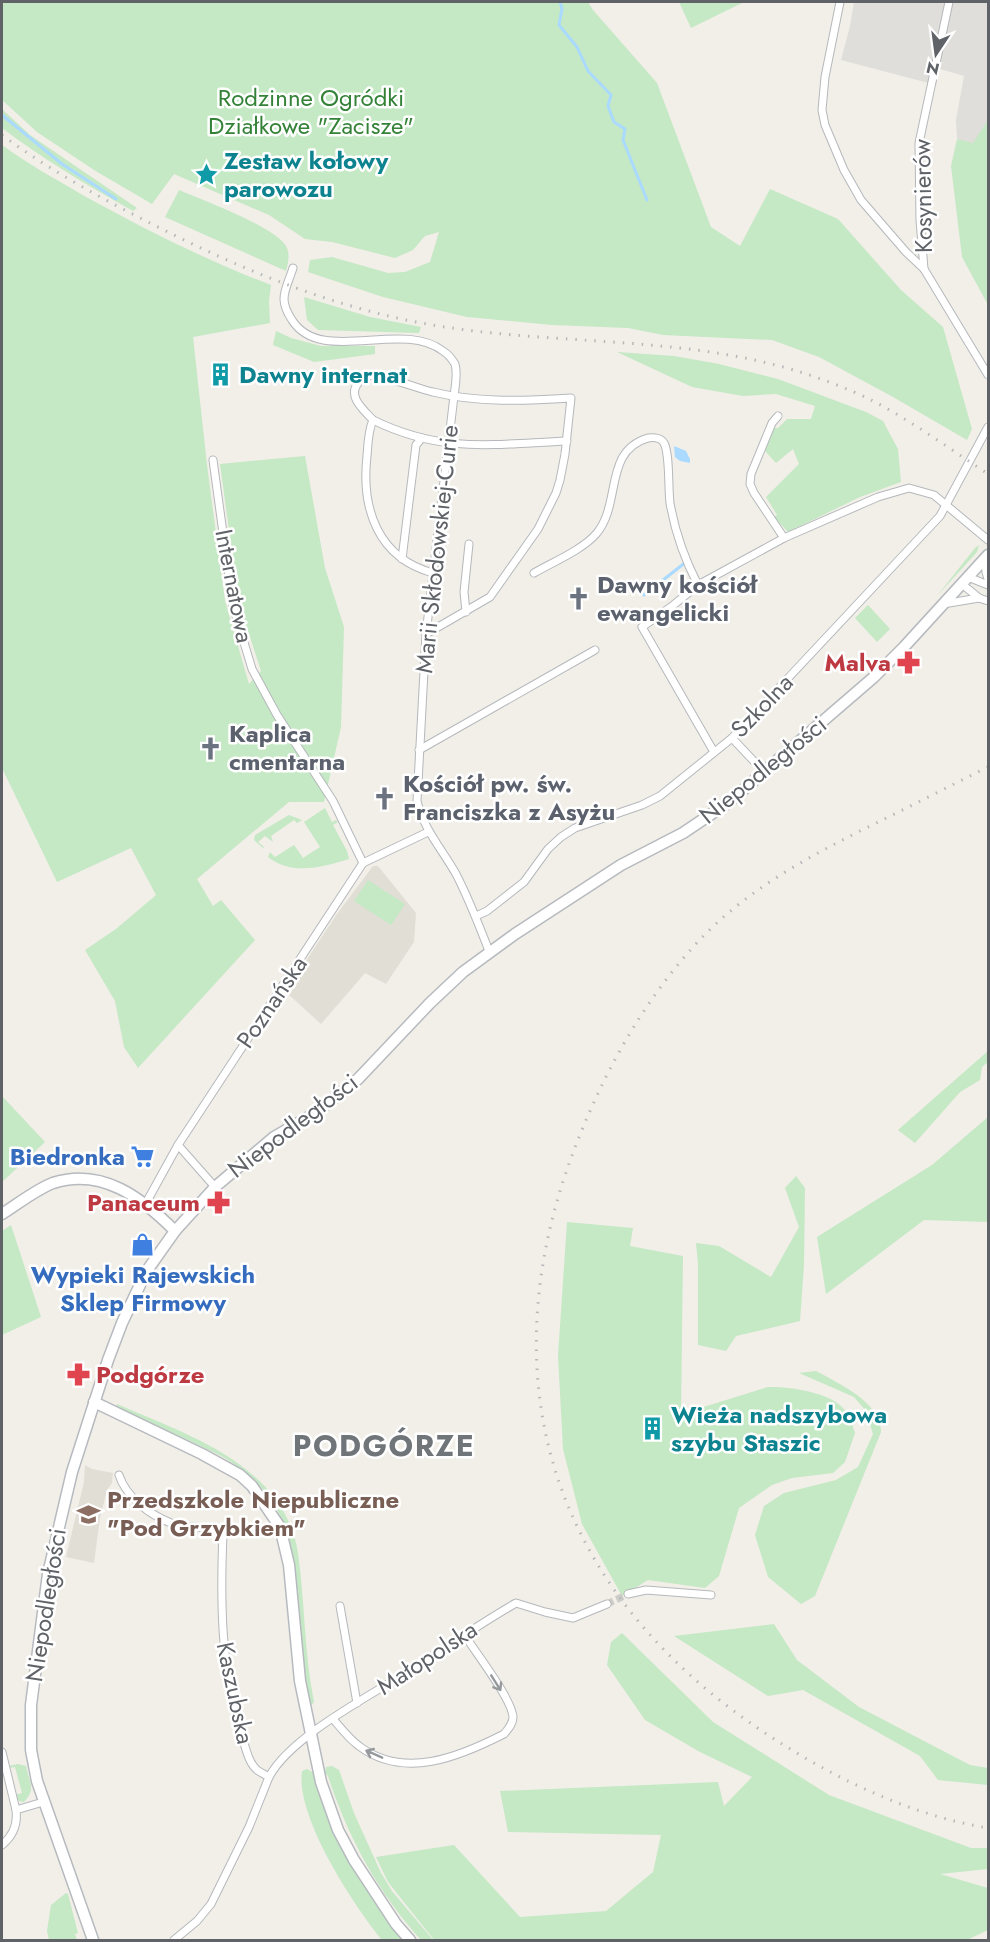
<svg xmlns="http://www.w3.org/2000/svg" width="990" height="1942" viewBox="0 0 990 1942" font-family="Jost,sans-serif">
	<rect width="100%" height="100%" fill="#f1efe8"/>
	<polygon fill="#e0deda" points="854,2 988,2 988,120 973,144 957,139 956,120 964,76 940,69 936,85 841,60 850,26"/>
	<g fill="#e1ded6">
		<polygon points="373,866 378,866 416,913 414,942 386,984 365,973 321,1024 287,993 288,988 337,914"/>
		<polygon points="85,1465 92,1469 113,1473 112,1483 107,1490 100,1518 94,1563 66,1557 84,1482"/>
	</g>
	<g fill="#c5e8c5">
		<polygon points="2,2 588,2 593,10 657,83 711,227 740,246 770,189 838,219 901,290 943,327 972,429 967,440 893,397 819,357 772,340 663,335 628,328 552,325 467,317 383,297 308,272 310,260 332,257 388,273 405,272 430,262 439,232 425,236 413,250 395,258 332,242 305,239 269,215 174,174 152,204 94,170 37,132 2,100"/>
		<polygon points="679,2 744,2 691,28"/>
		<path d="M2,109L30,135L137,208L133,211C88,186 43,159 2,128Z"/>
		<polygon points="988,120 988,305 962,257 951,166 957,139 973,143"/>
		<path d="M2,145C29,165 59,181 88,198C148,231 208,261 271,285L269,301L270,323L193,337L207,465L225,601L249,684L261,671L239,603L220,464L305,456L325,568L344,627L341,727L324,802H289L197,879L213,906L221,900L255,940L138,1068L124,1047L115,1001L85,950L116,929L156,895L131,848L57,882L2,768Z"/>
		<path d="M179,190C202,200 279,228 287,248C290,255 288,264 286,271L165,217Z"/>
		<polygon points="304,297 370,317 421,327 419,333 318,330 307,320"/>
		<polygon points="276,331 291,338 321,346 375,346 375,354 314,362 273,345"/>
		<polygon points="617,352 674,356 719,364 778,379 866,412 883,421 898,449 901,482 860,497 788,532 774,517 777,515 766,497 799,464 793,449 776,463 765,451 774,428 778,428 787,419 811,419 815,406 776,394 743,396 692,387"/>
		<polygon points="979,545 977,552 937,596 975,548"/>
		<polygon points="868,605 890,629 877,642 855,618"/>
		<path d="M325,808L332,822L336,820L338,822L333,825L347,851L349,859C323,867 292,876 268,857L270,852L275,857L294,845L303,858L320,847L304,822Z"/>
		<polygon points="289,815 302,820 297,823 294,820 271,836 273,842 265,836 258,842 264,847 263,848 254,840 255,835"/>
		<polygon points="368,880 405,904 391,925 354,901"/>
		<polygon points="988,1051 988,1062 982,1067 980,1080 960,1092 915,1143 898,1130"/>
		<polygon points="2,1096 45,1142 2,1182"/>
		<polygon points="988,1117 988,1222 924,1220 826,1294 817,1237 932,1165"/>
		<polygon points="796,1176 805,1188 804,1264 800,1321 736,1336 726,1351 698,1345 698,1264 696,1243 719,1246 771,1277 799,1227 785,1188"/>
		<path d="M567,1222L633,1228L630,1246L683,1256L681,1414L768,1387C787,1386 828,1392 842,1407C849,1413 852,1424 855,1433L845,1462L833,1473L792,1478L772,1485L739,1508L719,1576L705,1588L648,1580L622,1596L582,1524L563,1449L558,1356Z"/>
		<polygon points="11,1225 41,1317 2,1335 2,1231"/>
		<path d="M816,1371C838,1383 882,1403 881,1432L815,1596L801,1604L768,1577L755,1535L764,1506L784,1493L836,1480L858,1467L873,1434L866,1411L854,1397L799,1373Z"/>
		<path d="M117,1404C188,1435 284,1465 298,1553C305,1603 304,1652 314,1702L310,1707C305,1677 301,1647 299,1617C294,1555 293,1507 238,1467C223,1455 204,1448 186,1439C163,1429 139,1418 116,1407Z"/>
		<polygon points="774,1624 797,1660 859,1707 970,1765 988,1768 988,1785 938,1780 920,1756 803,1690 768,1696 674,1636"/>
		<polygon points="622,1633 713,1722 829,1795 971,1848 988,1848 988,1869 940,1874 988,1888 988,1930 967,1940 434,1940 388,1882 376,1857 454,1845 520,1917 606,1911 653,1872 661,1835 508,1832 500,1791 718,1782 724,1806 752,1777 700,1752 645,1720 607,1665 611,1642"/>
		<path d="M18,1764L26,1766C30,1785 36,1789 24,1802L19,1801L15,1795L22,1793L15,1767L9,1768V1766Z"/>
		<path d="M332,1766L339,1770L354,1813L381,1873L392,1891L433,1940H421C378,1892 348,1838 328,1776L325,1773L326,1767Z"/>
		<path d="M307,1769L314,1773L349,1860L374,1901L405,1940H382C354,1906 295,1816 302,1771Z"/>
		<polygon points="66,1893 68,1894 78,1933 75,1934 77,1940 49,1940 47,1931 51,1905"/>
	</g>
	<polygon fill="#aadaff" points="674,446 686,451 690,459 690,463 680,461 675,457"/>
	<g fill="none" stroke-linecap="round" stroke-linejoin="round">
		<g stroke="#aadaff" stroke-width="3">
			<polyline points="560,2 562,9 559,25 577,47 588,71 611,95 608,106 614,122 625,129 623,140 647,200"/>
			<polyline points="2,115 62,164 116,199"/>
			<polyline points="644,595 686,562"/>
		</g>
		<polyline stroke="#ccccc8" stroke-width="7" stroke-dasharray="7 3.5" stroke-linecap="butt" points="607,1604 628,1594"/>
		<defs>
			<g id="street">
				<polyline points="840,2 825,77 822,110 825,125 844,170 861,200 906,252 924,269"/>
				<polyline points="949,2 919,143 920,220 924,269 988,375"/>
				<path d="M293,268C290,278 284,289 284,299C284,307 288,314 292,320C321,366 401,319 443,351C448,354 452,359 455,364C458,374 455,387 454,396L426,634L417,801C424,830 442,849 456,874C469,899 479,925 489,951"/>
				<polyline points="778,416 772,423 751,474 750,484 754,493 784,538"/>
				<path d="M373,420C442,454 494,444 567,441"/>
				<polyline points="213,460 233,606 252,669 277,715 333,801 363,863"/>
				<polyline points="402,559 416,445 422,438"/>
				<polyline points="985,559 986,572 988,579"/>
				<path d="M534,573C553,562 582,550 596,534C622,504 603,451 648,438C654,437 661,438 664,443C670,454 668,488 670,503C675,532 684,558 698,585"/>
				<polyline points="968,577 988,585"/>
				<polyline points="962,584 979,598 988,601"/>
				<polyline points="943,604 979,598"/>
				<polyline points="466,612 464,592 469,544"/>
				<path d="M426,634L490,597L538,529L556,493L560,480L565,454L571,398C525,401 478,403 433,392C418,389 378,372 366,376C364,377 360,380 359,382C346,396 364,410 373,420C368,431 368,444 367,456C361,509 378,558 433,573"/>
				<polyline points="732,738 764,772"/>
				<polyline points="419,750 595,650"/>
				<polyline points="714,752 642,627 671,607 698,585 784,538 878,497 909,488 934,495 988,540"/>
				<polyline points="476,916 487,911 524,882 548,849 561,837 575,828 642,805 660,796 732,738 940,516 988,427"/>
				<polyline points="178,1145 215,1187"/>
				<polyline points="146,1203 178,1145 363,863 428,832"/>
				<path d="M119,1475C126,1497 150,1515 171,1523C186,1528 204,1527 219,1529L223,1534C220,1603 221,1671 242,1737C246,1748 248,1762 257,1770C261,1773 266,1775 269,1777L249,1827L211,1904L197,1921L174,1940"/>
				<polyline points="628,1594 646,1590 711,1595"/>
				<polyline points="340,1606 357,1703"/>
				<path d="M333,1719C341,1728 349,1739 359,1746C404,1780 459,1757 504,1734C508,1729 513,1724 513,1717C512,1699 475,1652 464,1634"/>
				<polyline points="2,1752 16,1810"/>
				<path d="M269,1777C290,1738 361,1701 399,1677C438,1653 476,1626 516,1603L545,1612L573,1618L607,1604"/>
				<path d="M2,1845C13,1836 18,1825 16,1810L43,1802"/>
			</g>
			<g id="secondary">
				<path d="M2,1214C18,1204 35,1190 53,1183C102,1167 142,1198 175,1231"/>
				<polyline points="94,1402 202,1454 240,1475 252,1486 280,1527 289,1565 300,1681 321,1782 338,1830 354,1860 396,1924 410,1940"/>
				<polyline points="93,1940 37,1781 31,1750 31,1705 48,1574 72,1472 108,1360 122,1323 146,1272 175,1231 215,1187 274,1137 317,1112 358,1079 430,1003 463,972 515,934 621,865 683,833 729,802 874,677 904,647 988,555"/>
			</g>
		</defs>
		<use href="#street" stroke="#b5b8bc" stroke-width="9"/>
		<use href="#secondary" stroke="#b6babf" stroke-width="13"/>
		<use href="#street" stroke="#fff" stroke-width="7"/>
		<use href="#secondary" stroke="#fff" stroke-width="10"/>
		<g stroke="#b6b7b8" stroke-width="3" stroke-dasharray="1.5 8" stroke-linecap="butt">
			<path d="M2,135C52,172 106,201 162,229C241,269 324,303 411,321C539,347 672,333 797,371C820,378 849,389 871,400C912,421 950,449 988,474"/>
			<path d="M988,767C946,788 903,810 860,831C799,862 741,894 694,946C647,998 611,1060 584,1125C481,1369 546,1589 768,1735C834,1778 909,1815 988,1828"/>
		</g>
	</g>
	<defs><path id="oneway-shaft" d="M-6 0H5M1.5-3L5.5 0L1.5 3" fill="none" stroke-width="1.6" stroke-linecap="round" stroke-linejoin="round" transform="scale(1.5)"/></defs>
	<g stroke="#979a9d">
		<use href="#oneway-shaft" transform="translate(496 1683) rotate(58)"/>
		<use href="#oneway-shaft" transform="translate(374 1754) rotate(-156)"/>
	</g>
	<defs>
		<symbol id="sight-bare" viewBox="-9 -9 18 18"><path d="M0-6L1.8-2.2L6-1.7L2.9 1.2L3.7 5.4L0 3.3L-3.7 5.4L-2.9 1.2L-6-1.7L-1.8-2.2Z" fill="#0f9aa8" stroke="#fff" stroke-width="2.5" paint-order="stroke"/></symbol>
		<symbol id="building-bare" viewBox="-9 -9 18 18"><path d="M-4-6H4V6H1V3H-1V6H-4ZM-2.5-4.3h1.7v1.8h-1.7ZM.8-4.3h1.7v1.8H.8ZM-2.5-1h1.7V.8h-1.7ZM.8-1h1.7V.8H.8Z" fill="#0f9aa8" stroke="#fff" stroke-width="2.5" paint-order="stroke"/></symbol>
		<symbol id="church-bare" viewBox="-9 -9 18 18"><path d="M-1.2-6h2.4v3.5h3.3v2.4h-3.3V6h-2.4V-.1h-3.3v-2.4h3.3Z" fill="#6b7280" stroke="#fff" stroke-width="2.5" paint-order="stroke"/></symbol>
		<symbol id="pharmacy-bare" viewBox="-9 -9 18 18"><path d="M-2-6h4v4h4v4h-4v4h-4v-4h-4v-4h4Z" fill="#e0444e" stroke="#fff" stroke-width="2.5" paint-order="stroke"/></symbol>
		<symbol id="supermarket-bare" viewBox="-9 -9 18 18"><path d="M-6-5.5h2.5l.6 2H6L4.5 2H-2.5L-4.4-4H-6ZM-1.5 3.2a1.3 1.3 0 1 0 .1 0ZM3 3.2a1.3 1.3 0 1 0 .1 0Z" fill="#3f7fe0" stroke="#fff" stroke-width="2.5" paint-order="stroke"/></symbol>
		<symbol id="shop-bare" viewBox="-9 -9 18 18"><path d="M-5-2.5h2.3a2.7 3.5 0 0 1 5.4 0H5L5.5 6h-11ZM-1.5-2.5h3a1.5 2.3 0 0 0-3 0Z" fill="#3f7fe0" stroke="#fff" stroke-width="2.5" paint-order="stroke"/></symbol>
		<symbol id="school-bare" viewBox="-9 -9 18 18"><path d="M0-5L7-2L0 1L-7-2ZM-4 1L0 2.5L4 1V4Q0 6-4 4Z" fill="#8d6e63" stroke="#fff" stroke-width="2.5" paint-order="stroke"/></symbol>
	</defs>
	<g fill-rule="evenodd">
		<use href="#sight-bare" x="190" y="158" width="33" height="33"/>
		<use href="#building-bare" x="204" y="358" width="33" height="33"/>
		<use href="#church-bare" x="562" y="582" width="33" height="33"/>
		<use href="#pharmacy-bare" x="892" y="646" width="33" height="33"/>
		<use href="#church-bare" x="194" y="732" width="33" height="33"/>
		<use href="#church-bare" x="368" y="782" width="33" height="33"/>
		<use href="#supermarket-bare" x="126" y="1140" width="33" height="33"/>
		<use href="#pharmacy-bare" x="202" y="1186" width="33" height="33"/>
		<use href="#shop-bare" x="126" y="1228" width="33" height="33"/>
		<use href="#pharmacy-bare" x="62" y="1358" width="33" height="33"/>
		<use href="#building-bare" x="636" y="1412" width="33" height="33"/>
		<use href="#school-bare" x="72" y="1498" width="33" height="33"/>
	</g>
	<g text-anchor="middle" stroke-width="5" stroke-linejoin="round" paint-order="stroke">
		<g font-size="24" fill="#348238" stroke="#fff">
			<text x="311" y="106">Rodzinne Ogródki<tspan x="311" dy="28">Działkowe "Zacisze"</tspan></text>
		</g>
		<g font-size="24" font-weight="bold" fill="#0d838f" stroke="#fff" text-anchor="start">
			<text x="224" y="169">Zestaw kołowy<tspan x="224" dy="28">parowozu</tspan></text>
			<text x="239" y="383">Dawny internat</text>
			<text x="671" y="1423">Wieża nadszybowa<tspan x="671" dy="28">szybu Staszic</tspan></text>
		</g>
		<g font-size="24" fill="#5f6368" stroke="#fff">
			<text transform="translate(923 196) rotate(-91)" y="8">Kosynierów</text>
			<text transform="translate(437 549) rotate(-84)" y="8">Marii Skłodowskiej-Curie</text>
			<text transform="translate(234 586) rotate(79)" y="8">Internatowa</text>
			<text transform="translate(762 706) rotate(-46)" y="8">Szkolna</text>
			<text transform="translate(763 770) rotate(-39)" y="8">Niepodległości</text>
			<text transform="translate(272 1002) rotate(-56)" y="8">Poznańska</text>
			<text transform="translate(293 1126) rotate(-37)" y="8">Niepodległości</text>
			<text transform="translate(46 1605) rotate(-81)" y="8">Niepodległości</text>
			<text transform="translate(427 1658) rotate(-33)" y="8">Małopolska</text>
			<text transform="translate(235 1693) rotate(78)" y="8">Kaszubska</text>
		</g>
		<g font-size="24" font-weight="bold" fill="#5b616d" stroke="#fff" text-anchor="start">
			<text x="597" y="593">Dawny kościół<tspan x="597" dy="28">ewangelicki</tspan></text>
			<text x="229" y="742">Kaplica<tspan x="229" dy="28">cmentarna</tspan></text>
			<text x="403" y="792">Kościół pw. św.<tspan x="403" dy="28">Franciszka z Asyżu</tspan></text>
		</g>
		<g font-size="24" font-weight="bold" fill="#be3a42" stroke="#fff" text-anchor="end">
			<text x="891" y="671">Malva</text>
			<text x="200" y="1211">Panaceum</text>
			<text x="96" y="1383" text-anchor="start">Podgórze</text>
		</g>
		<g font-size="24" font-weight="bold" fill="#366cbe" stroke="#fff" text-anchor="end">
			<text x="125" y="1165">Biedronka</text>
			<text x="143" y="1283" text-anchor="middle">Wypieki Rajewskich<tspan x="143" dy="28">Sklep Firmowy</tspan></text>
		</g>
		<g font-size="24" font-weight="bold" fill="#785e54" stroke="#fff" text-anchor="start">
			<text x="107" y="1508">Przedszkole Niepubliczne<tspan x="107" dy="28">"Pod Grzybkiem"</tspan></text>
		</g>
		<g font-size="30" font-weight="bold" letter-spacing="1.5" fill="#70757a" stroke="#fff">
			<text x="384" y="1456">PODGÓRZE</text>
		</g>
	</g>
	<rect width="990" height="1942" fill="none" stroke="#5f6368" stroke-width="6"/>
	<g transform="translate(936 54) rotate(193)" stroke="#ffffff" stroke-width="4.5" paint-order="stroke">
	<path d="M0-4.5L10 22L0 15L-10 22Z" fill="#5f6368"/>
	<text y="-9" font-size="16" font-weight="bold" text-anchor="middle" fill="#5f6368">N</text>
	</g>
</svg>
